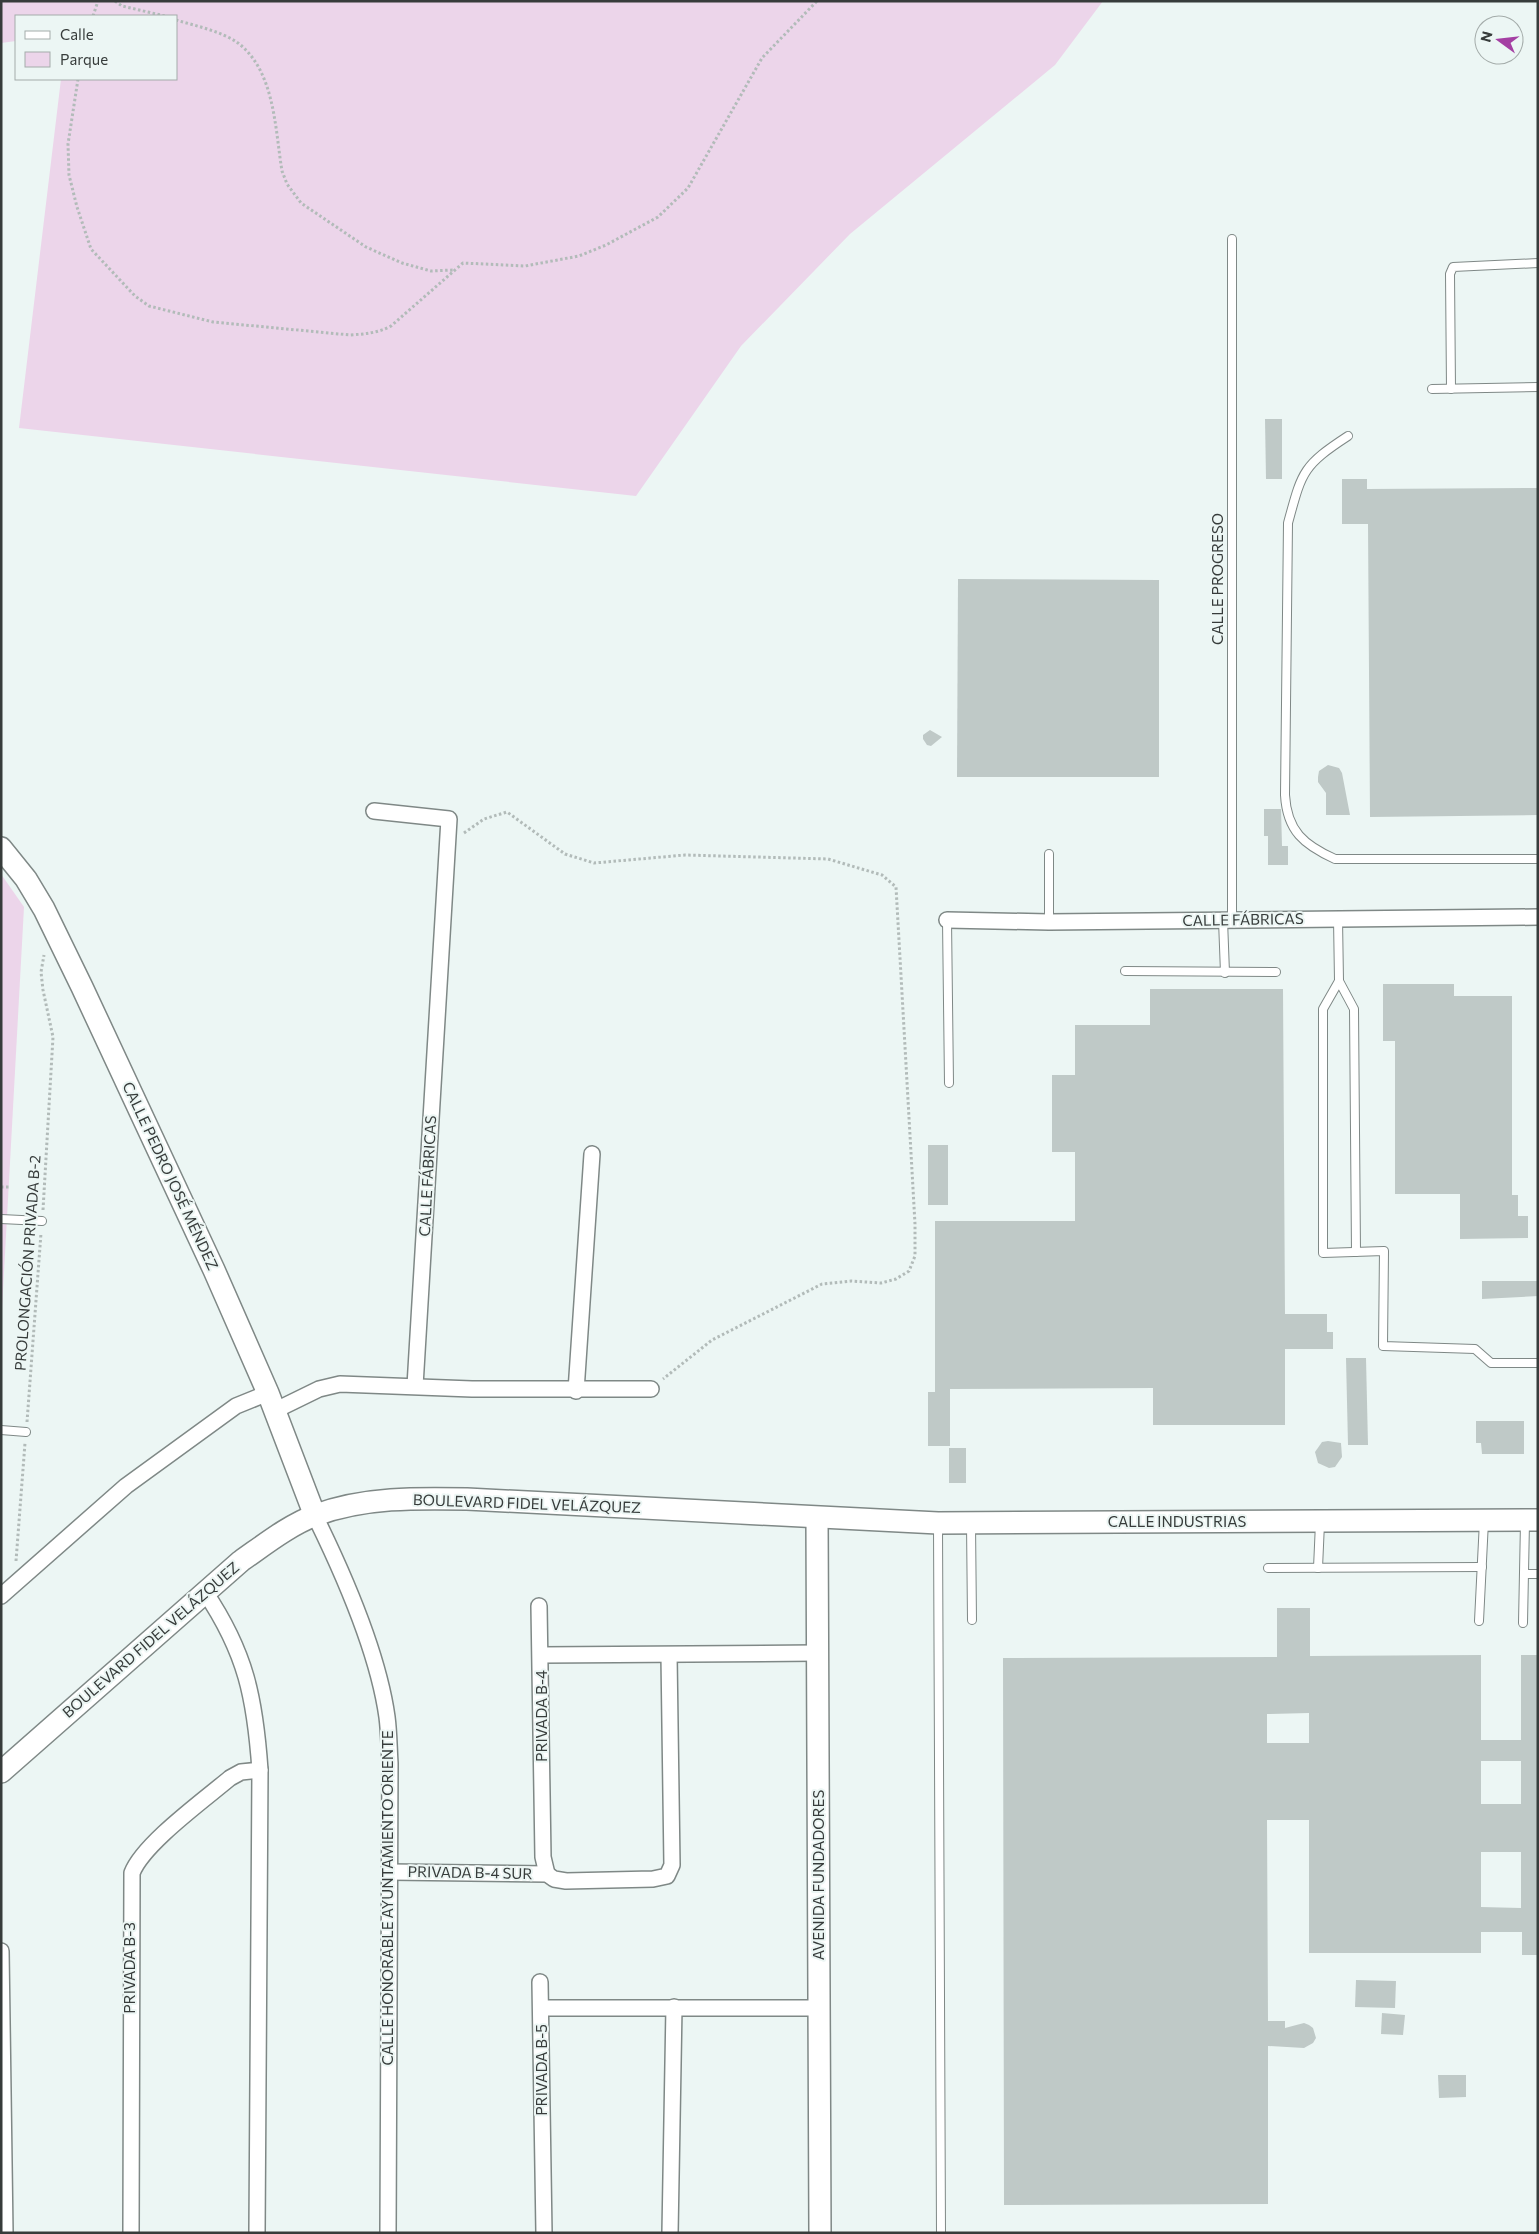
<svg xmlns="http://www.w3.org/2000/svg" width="1539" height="2234" viewBox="0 0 1539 2234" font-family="Commissioner,sans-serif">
	<rect width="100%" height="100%" fill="#ecf6f4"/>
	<g fill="#ecd5ea">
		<polygon points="1,1 1103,1 1055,65 850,234 741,346 636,496 19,428 61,79 176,79 176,16 16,16 16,41 1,43"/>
		<polygon points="1,874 24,907 1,1327"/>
	</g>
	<g fill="#bfc9c7" fill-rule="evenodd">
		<polygon points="1265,419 1282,419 1282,479 1266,479"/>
		<polygon points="1342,479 1367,479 1367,489 1538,488 1538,815 1370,817 1368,524 1342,524"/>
		<polygon points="958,579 1159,580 1159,777 957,777"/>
		<polygon points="930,730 942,737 931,746 927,745 923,739 923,735"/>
		<polygon points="1328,765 1339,768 1342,773 1350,815 1326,815 1326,793 1318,782 1318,777 1319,771"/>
		<polygon points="1264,809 1281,809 1282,846 1288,846 1288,865 1268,865 1268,836 1264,836"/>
		<polygon points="1383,984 1454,984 1454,996 1512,996 1512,1195 1518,1195 1518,1216 1528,1216 1528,1238 1460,1239 1460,1194 1395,1194 1395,1041 1383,1041"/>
		<polygon points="1150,989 1283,989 1285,1314 1327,1314 1327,1332 1333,1332 1333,1349 1285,1349 1285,1425 1153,1425 1153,1388 950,1389 950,1446 928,1446 928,1392 935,1392 935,1221 1075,1221 1075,1152 1052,1152 1052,1075 1075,1075 1075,1025 1150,1025"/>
		<rect x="928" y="1145" width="20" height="60"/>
		<polygon points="1482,1281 1538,1281 1538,1296 1482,1299"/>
		<polygon points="1346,1358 1366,1358 1368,1445 1348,1445"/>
		<polygon points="1476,1421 1524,1421 1524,1454 1482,1454 1481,1443 1476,1443"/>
		<polygon points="1328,1441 1341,1443 1342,1457 1335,1467 1329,1468 1318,1463 1315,1452 1322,1442"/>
		<rect x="949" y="1448" width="17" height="35"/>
		<path d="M1277,1608H1310V1656L1481,1655V1740H1521V1655H1538V1955H1522V1932H1481V1953H1309V1820H1267L1268,2021H1285V2028L1304,2023L1309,2025L1313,2028L1316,2038L1313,2043L1304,2048L1268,2046V2204L1004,2205L1003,1658L1277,1657ZM1309,1713V1743H1267V1714ZM1481,1761H1521V1804H1481ZM1481,1852H1521V1908L1481,1907Z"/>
		<polygon points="1356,1980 1396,1981 1395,2008 1355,2007"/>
		<polygon points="1382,2013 1405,2015 1403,2035 1381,2034"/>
		<polygon points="1438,2075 1466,2075 1466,2097 1439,2098"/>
	</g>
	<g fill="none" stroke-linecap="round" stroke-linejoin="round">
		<defs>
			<g id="lane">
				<polyline points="1232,239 1232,920"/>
				<polyline points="1432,389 1538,387"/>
				<polyline points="1451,389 1450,274 1453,267 1538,263"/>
				<path d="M1348,436C1302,466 1302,472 1288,523L1285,795C1287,831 1304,845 1335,859H1538"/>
				<polyline points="1049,854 1049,922"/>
				<polyline points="1338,919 1339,981 1323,1009 1323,1253 1384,1251 1383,1346 1475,1349 1491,1363 1538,1363"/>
				<polyline points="947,920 949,1083"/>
				<polyline points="1223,920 1225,973"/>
				<polyline points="1125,971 1276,972"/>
				<polyline points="1339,981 1354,1009 1356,1252"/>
				<polyline points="1,1219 42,1221"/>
				<polyline points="1,1430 26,1432"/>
				<polyline points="971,1524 972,1620"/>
				<polyline points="938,1525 941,2233"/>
				<polyline points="1268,1568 1482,1567"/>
				<polyline points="1318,1568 1320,1523"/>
				<polyline points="1524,1574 1538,1574"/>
				<polyline points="1479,1621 1484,1521"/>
				<polyline points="1523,1623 1525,1522"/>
			</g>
			<g id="street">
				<polyline points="374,811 449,819 415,1386"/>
				<polyline points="947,920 1049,922 1538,917"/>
				<polyline points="576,1391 592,1154"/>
				<polyline points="274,1411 319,1389 340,1384 472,1389 651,1389"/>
				<path d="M315,1516C344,1575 378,1652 387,1717C389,1732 389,1748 390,1763L388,2233"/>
				<path d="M205,1592C246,1653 255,1698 260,1770L257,2233"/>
				<polyline points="1,1596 126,1486 236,1406 268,1393"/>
				<polyline points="539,1606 543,1857 547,1874"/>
				<polyline points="542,1655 817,1653"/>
				<polyline points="390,1872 547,1874 554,1879 566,1881 653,1879 667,1876 672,1865 669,1655"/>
				<polyline points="1,1951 5,2233"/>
				<polyline points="540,1982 544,2233"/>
				<polyline points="542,2008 820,2008"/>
				<path d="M131,2233L132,1873C143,1844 204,1800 230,1778L241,1772L260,1770"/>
				<polyline points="670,2233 674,2007"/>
			</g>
			<g id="secondary">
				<polyline points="1,848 26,879 44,909 82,987 214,1270 268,1393 315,1516"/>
				<polyline points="817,1518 820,2233"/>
				<path d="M1,1772L241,1561C264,1545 289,1525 316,1515C364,1497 417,1498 467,1499L938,1523L1538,1520"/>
			</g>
		</defs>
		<use href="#lane" stroke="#7f8886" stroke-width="10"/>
		<use href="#street" stroke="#7f8886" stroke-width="18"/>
		<use href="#secondary" stroke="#7f8886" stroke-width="24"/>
		<g stroke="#b2bbb9" stroke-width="3" stroke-dasharray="2.5 2.5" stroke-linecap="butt">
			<polyline points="115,1 122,6 165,16"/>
			<polyline points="93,16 98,1"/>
			<path d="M176,20C196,26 221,31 238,43C275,71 275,129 282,171L287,184L301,203L366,247L402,263L431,271L453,270"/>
			<path d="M78,79L68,144L69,175L77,207L91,249L135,296L149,306L213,322L350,335C365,334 378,333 391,326L463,263L525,266L579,256L606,245L658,217L688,188L762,58L817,1"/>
			<polyline points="464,833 484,819 507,812 565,854 594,863 685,855 828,859 882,875 896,887 915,1224 915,1256 909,1271 896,1279 881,1283 851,1281 822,1284 712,1340 663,1379"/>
			<polyline points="1,1187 11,1187"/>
			<polyline points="43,1210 53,1037 43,990 41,972 44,955"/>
			<polyline points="27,1422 41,1233"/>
			<polyline points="16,1561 25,1443"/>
		</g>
		<use href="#lane" stroke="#fff" stroke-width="8"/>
		<use href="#street" stroke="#fff" stroke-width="15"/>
		<use href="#secondary" stroke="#fff" stroke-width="21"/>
	</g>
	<g text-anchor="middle" stroke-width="4" stroke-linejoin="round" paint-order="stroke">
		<g font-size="15" fill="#373c3b" stroke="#ecf6f4">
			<text transform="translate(1218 579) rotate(-90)" y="5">CALLE PROGRESO</text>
			<text transform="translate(1243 920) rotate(-1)" y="5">CALLE FÁBRICAS</text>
			<text transform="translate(170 1176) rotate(65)" y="5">CALLE PEDRO JOSÉ MÉNDEZ</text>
			<text transform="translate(428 1176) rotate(-87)" y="5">CALLE FÁBRICAS</text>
			<text transform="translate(28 1263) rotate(-86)" y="5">PROLONGACIÓN PRIVADA B-2</text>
			<text transform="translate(527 1504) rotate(2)" y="5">BOULEVARD FIDEL VELÁZQUEZ</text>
			<text x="1177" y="1527">CALLE INDUSTRIAS</text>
			<text transform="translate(151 1640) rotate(-41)" y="5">BOULEVARD FIDEL VELÁZQUEZ</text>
			<text transform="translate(542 1716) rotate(-90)" y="5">PRIVADA B-4</text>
			<text transform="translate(470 1873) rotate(1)" y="5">PRIVADA B-4 SUR</text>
			<text transform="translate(819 1875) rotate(-90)" y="5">AVENIDA FUNDADORES</text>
			<text transform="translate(388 1898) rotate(-90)" y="5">CALLE HONORABLE AYUNTAMIENTO ORIENTE</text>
			<text transform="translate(130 1968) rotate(-90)" y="5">PRIVADA B-3</text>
			<text transform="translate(542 2070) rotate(-90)" y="5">PRIVADA B-5</text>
		</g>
	</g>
	<rect width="1539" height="2234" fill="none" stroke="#373c3b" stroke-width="5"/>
	<rect x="15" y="15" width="162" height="65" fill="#ecf6f4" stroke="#a4acaa"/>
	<rect x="25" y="31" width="25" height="8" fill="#ffffff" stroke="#a4acaa"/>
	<text x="60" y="40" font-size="15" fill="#373c3b">Calle</text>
	<rect x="25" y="52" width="25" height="15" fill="#ecd5ea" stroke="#a4acaa"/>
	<text x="60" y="65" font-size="15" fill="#373c3b">Parque</text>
	<g transform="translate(1499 40) rotate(285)"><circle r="24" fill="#ecf6f4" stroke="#a4acaa"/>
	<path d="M0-4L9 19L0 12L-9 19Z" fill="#a43fa3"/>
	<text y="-8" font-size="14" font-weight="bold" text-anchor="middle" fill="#373c3b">N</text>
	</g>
</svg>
